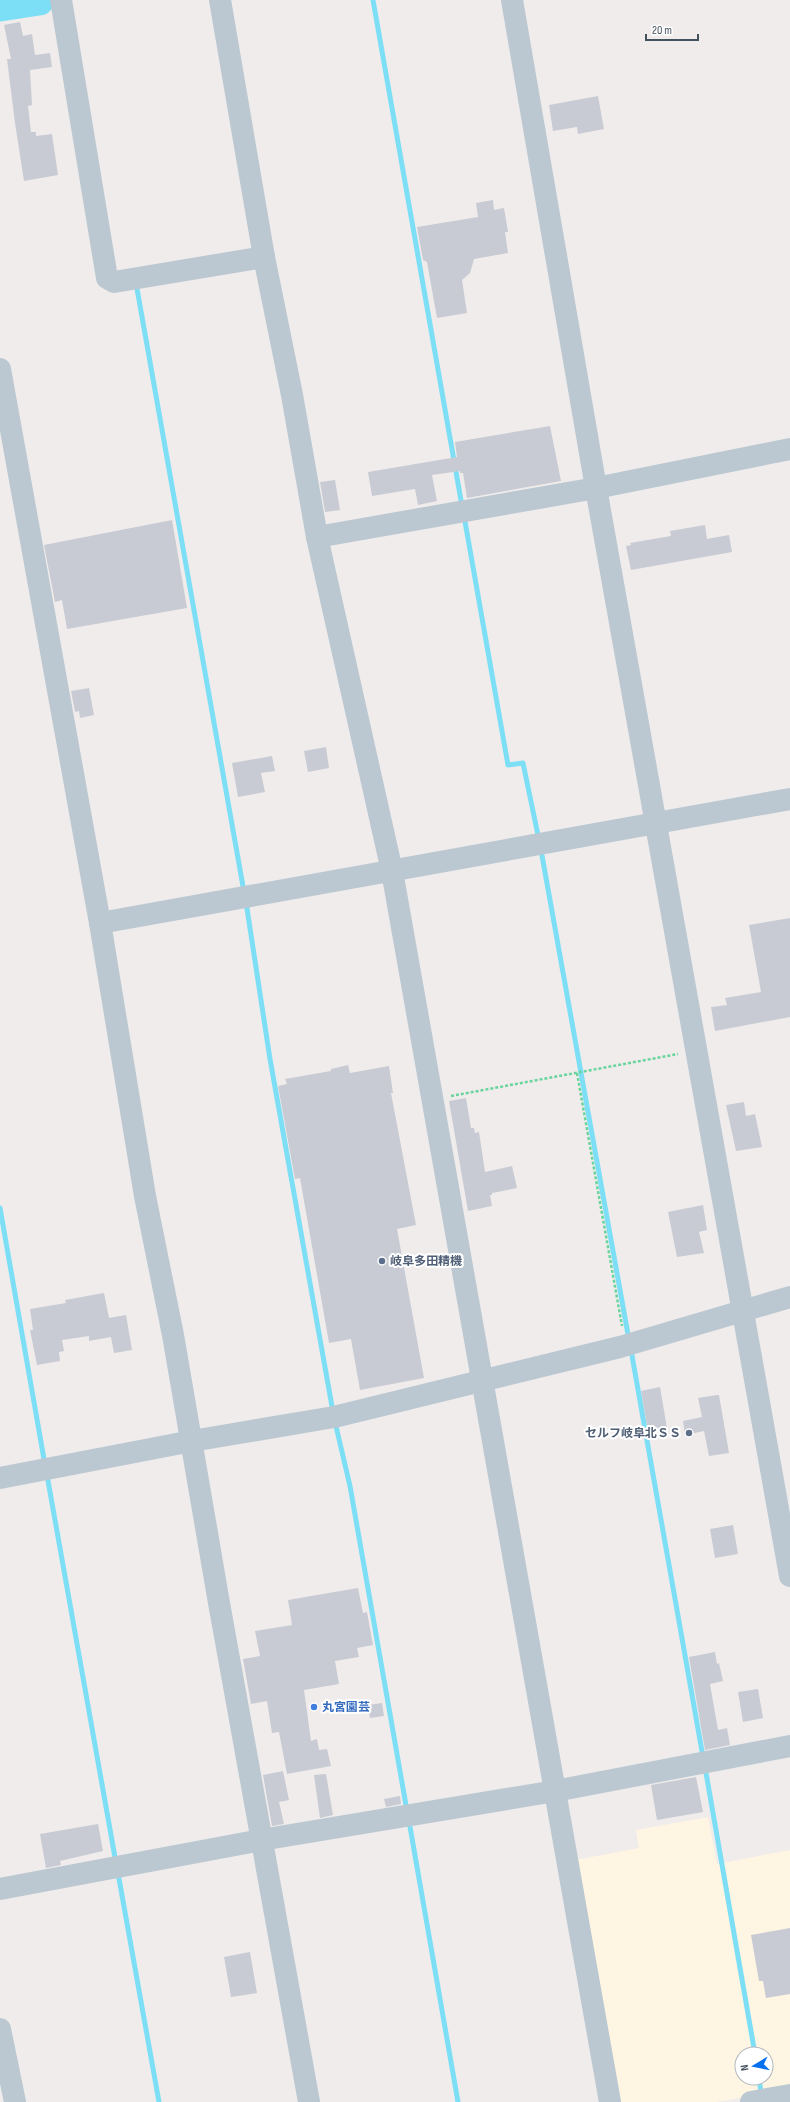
<svg xmlns="http://www.w3.org/2000/svg" width="790" height="2102" viewBox="0 0 790 2102" font-family="'Sofia Sans Condensed','Noto Sans JP',sans-serif">
	<rect width="100%" height="100%" fill="#f0ecec"/>
	<path fill="#fef5e2" fill-rule="evenodd" d="M708,1817L717,1864L790,1850V2089L717,2102H618L575,1860L639,1848L636,1830ZM742,2054H766V2078H742Z"/>
	<g fill="none" stroke-linecap="round" stroke-linejoin="round">
		<g stroke="#7ddff5" stroke-width="5">
			<polyline points="373,0 462,506"/>
			<polyline points="136,283 244,892"/>
			<polyline points="464,516 508,765 523,763 539,840"/>
			<polyline points="541,850 629,1340"/>
			<polyline points="246,902 270,1059 333,1412"/>
			<polyline points="0,1208 45,1465"/>
			<polyline points="631,1350 703,1757"/>
			<polyline points="335,1422 350,1486 407,1811"/>
			<polyline points="47,1475 116,1863"/>
			<polyline points="705,1767 755,2054"/>
			<polyline points="409,1821 458,2102"/>
			<polyline points="118,1873 159,2102"/>
			<polyline points="759,2078 761,2092"/>
		</g>
		<polyline stroke="#7ddff5" stroke-width="31" points="0,6 39,0"/>
	</g>
	<g fill="#c8cbd3">
		<polygon points="20,22 23,36 32,34 35,55 50,53 52,67 30,70 32,105 28,106 31,132 36,132 36,136 52,134 58,175 24,181 15,123 7,59 11,59 4,25"/>
		<polygon points="598,96 604,129 578,134 577,127 553,131 549,105"/>
		<polygon points="493,200 494,210 504,208 508,232 505,232 508,253 474,259 470,273 462,280 467,313 437,318 427,262 423,260 417,227 478,217 476,203"/>
		<polygon points="550,426 561,481 467,498 463,473 460,473 460,471 432,475 437,501 418,505 415,489 372,496 368,472 457,457 455,442"/>
		<polygon points="335,480 340,510 325,512 320,482"/>
		<polygon points="172,520 187,608 67,629 62,600 55,602 44,545"/>
		<polygon points="705,525 707,539 729,535 732,552 631,570 626,546 631,545 630,543 671,536 670,531"/>
		<polygon points="89,688 94,715 80,718 79,711 75,712 71,691"/>
		<polygon points="326,747 329,768 308,772 304,751"/>
		<polygon points="272,756 275,771 261,773 265,792 238,797 232,763"/>
		<polygon points="790,918 790,1017 715,1031 711,1007 727,1005 725,998 761,992 749,925"/>
		<polygon points="348,1065 350,1073 389,1066 393,1093 391,1093 416,1225 397,1229 424,1378 360,1390 351,1339 329,1343 300,1178 295,1179 278,1086 287,1084 285,1079 331,1071 331,1069"/>
		<polygon points="466,1098 471,1128 474,1128 475,1133 479,1132 485,1172 512,1166 517,1188 492,1193 492,1195 490,1195 492,1206 468,1211 449,1101"/>
		<polygon points="744,1102 746,1116 755,1114 762,1147 736,1151 726,1105"/>
		<polygon points="703,1205 707,1230 699,1232 704,1253 677,1257 668,1212"/>
		<polygon points="104,1293 109,1318 126,1315 132,1350 114,1353 111,1337 89,1341 89,1336 62,1340 64,1351 59,1352 60,1361 37,1365 30,1330 33,1330 30,1309 66,1303 65,1300"/>
		<polygon points="660,1387 667,1428 648,1431 641,1391"/>
		<polygon points="717,1395 719,1395 729,1453 709,1456 704,1431 685,1435 683,1421 702,1417 698,1398"/>
		<polygon points="733,1525 738,1554 715,1558 710,1529"/>
		<polygon points="358,1588 363,1613 367,1612 373,1645 357,1648 359,1657 335,1661 339,1684 304,1690 311,1741 317,1739 319,1750 327,1749 331,1766 287,1774 279,1732 272,1733 267,1701 251,1704 243,1659 260,1656 255,1631 292,1625 288,1600"/>
		<polygon points="715,1652 717,1664 719,1663 723,1681 710,1684 718,1730 727,1728 730,1745 705,1750 689,1657"/>
		<polygon points="758,1689 763,1718 743,1722 738,1692"/>
		<polygon points="382,1703 384,1716 370,1718 368,1705"/>
		<polygon points="283,1771 289,1800 279,1802 284,1824 272,1826 263,1775"/>
		<polygon points="326,1774 333,1815 320,1818 314,1775"/>
		<polygon points="696,1777 703,1812 657,1820 651,1785"/>
		<polygon points="400,1796 401,1804 386,1807 384,1799"/>
		<polygon points="98,1824 103,1851 60,1861 61,1865 46,1868 40,1834"/>
		<polygon points="790,1928 790,1994 766,1998 763,1981 759,1981 751,1935"/>
		<polygon points="250,1952 257,1993 231,1997 224,1957"/>
	</g>
	<g fill="none" stroke-linecap="round" stroke-linejoin="round">
		<g stroke="#69d59d" stroke-width="2.5" stroke-dasharray="3 2" stroke-linecap="butt">
			<polyline points="577,1073 622,1326"/>
			<polyline points="451,1096 678,1054"/>
		</g>
		<g stroke="#bbc8d1" stroke-width="22">
			<polyline points="61,0 107,278 114,282 264,257"/>
			<polyline points="220,0 264,257 292,395 317,537 392,871 610,2102"/>
			<polyline points="512,0 596,488 790,1576"/>
			<polyline points="0,369 100,923 145,1196 173,1335 219,1603 309,2102"/>
			<polyline points="317,537 596,488 790,449"/>
			<polyline points="100,923 790,799"/>
			<polyline points="0,1478 192,1441 334,1417 620,1347 790,1297"/>
			<polyline points="0,1889 261,1840 555,1791 790,1746"/>
			<polyline points="0,2029 15,2102"/>
			<polyline points="751,2102 790,2095"/>
		</g>
	</g>
	<g fill="#5c6f8a" stroke="#fff" stroke-width="1.5">
		<circle cx="382" cy="1261" r="4"/>
		<circle cx="689" cy="1433" r="4"/>
	</g>
	<circle fill="#3f7fe0" stroke="#fff" stroke-width="1.5" cx="314" cy="1707" r="4"/>
	<g text-anchor="middle" stroke-width="4" stroke-linejoin="round" paint-order="stroke">
		<g font-size="12" font-weight="bold" fill="#4e5e75" stroke="#fff" text-anchor="start">
			<text x="390" y="1265">岐阜多田精機</text>
			<text x="681" y="1437" text-anchor="end">セルフ岐阜北ＳＳ</text>
		</g>
		<g font-size="12" font-weight="bold" fill="#366cbe" stroke="#fff" text-anchor="start">
			<text x="322" y="1711">丸宮園芸</text>
		</g>
	</g>
	<g transform="translate(754 2066) rotate(260)"><circle r="19" fill="#ffffff" stroke="#b4b9be"/>
	<path d="M0-3L7 15L0 10L-7 15Z" fill="#0571f1"/>
	<text y="-6" font-size="11" font-weight="bold" text-anchor="middle" fill="#43515c">N</text>
	</g>
	<path d="M646 34v6h52v-6" fill="none" stroke="#43515c" stroke-width="2"/>
	<text x="652" y="34" font-size="12" fill="#43515c" stroke="#ffffff" stroke-width="3" paint-order="stroke">20 m</text>
</svg>
